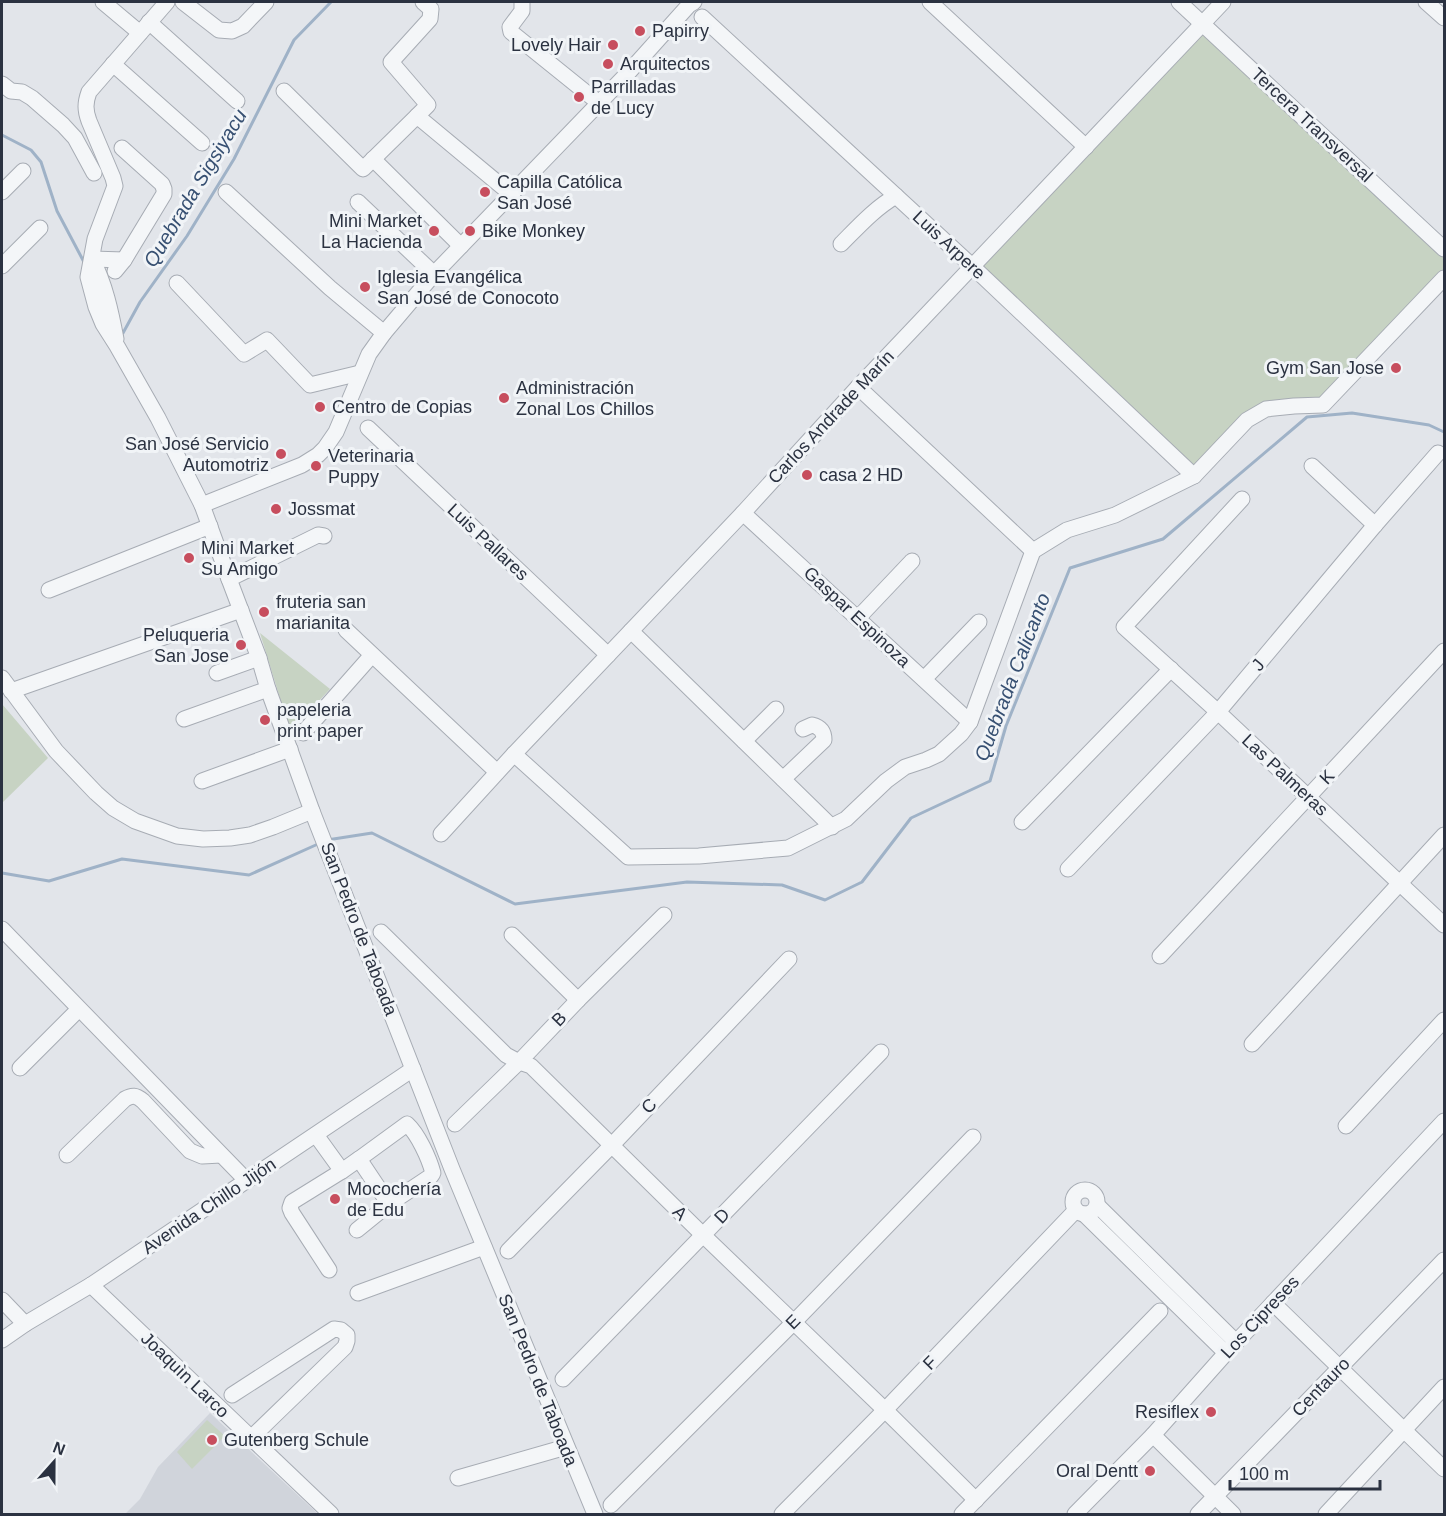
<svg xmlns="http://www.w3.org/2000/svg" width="1446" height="1516" viewBox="0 0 1446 1516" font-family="Helvetica,sans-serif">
	<rect width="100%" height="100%" fill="#e2e5ea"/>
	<polygon fill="#d0d4db" points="210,1413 318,1514 125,1514 140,1499 158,1467"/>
	<g fill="#c7d3c3">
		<polygon points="1202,23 1444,249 1444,278 1323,405 1266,409 1194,476 973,267"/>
		<polygon points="260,633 330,689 291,731 290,731"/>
		<polygon points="2,704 48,758 2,803"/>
		<polygon points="207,1420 225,1436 192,1469 177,1452"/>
	</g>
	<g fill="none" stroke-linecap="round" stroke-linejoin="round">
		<g stroke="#9fb2c7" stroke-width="3">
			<polyline points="2,135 31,150 41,162 57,211 85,264"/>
			<polyline points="122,331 123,333 140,302 187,236 234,159 294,40 331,2"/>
			<polyline points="327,840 372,833 515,904 687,882 782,885 825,900 862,882 911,818 990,781 1006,726 1070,568 1163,539 1307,417 1352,413 1429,425 1444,432"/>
			<polyline points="2,873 49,881 122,859 249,875 318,844"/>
		</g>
		<defs>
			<g id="minor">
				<polyline points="103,2 140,33"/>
				<path d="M167,2L89,92C85,103 85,110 89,121L113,178L115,186L95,239L88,277L96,307L103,324L117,346L158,418L202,505L229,579L259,658L268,689L312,811L452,1169L595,1514"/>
				<polyline points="183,2 219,30 232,31 243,26 266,2"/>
				<polyline points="522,2 522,11 510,27 511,32 599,103"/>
				<polyline points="930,2 1086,147"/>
				<polyline points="1179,2 1444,249"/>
				<polyline points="1426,2 1444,18"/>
				<polyline points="702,17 973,267 1194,476"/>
				<polyline points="149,22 237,101"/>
				<polyline points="113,64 202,143"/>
				<polyline points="2,84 11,91 22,92 32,98 63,125 75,138 94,173"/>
				<polyline points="284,91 363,169 417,116 511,194"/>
				<polyline points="417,116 428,105 391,62 430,19 431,9 423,2"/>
				<polyline points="373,159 461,246"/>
				<polyline points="2,192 23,171"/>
				<polyline points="226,192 330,288 384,333"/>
				<polyline points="358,202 434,274"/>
				<path d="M841,244C858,227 875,208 896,196"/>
				<path d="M92,259C105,284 111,312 116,339"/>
				<polyline points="92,259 124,260"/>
				<polyline points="2,266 40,228"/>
				<polyline points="115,271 124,260 164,194 164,189 162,184 122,148"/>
				<polyline points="177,283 244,354 267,340 310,385 360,373"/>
				<polyline points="858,387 1033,551"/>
				<polyline points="368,428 608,655"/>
				<polyline points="1312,466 1375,525"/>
				<polyline points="1242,499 1124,627 1218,712 1444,925"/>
				<polyline points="202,505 302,465 318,455 325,448 336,432 369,354 384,333 434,274 628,73 689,5 694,2"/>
				<polyline points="743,513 970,722"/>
				<polyline points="229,579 318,535 324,536"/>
				<polyline points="49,590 210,526"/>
				<polyline points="858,618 912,561"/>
				<polyline points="346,630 497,772"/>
				<polyline points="631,631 832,827"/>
				<polyline points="217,673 259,658"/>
				<polyline points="2,678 56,751 96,793 113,808 135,821 177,836 203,839 230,838 250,835 273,827 312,811"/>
				<polyline points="924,679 979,622"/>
				<polyline points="11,691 241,610"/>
				<polyline points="184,719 268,689"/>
				<polyline points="303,733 372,655"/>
				<polyline points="744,741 776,709"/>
				<polyline points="514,754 628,857 699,856 788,848 846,819 886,781 905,767 926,760 939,754 961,734 970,722 1033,551 1067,530 1115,515 1194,476 1247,420 1266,409 1294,406 1323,405 1444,278"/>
				<path d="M783,779L824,740C824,731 820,727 812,725L803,729"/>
				<polyline points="202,781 290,749"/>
				<polyline points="1022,822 1171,669"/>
				<polyline points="441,834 514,754 743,513 858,387 1223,2"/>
				<polyline points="1068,869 1218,712 1375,525 1438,453"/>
				<polyline points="2,929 247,1181"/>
				<polyline points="381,932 506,1055 519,1062 531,1066 703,1235 885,1410 976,1500"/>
				<polyline points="512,935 578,1000"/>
				<polyline points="1160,956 1444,651"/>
				<polyline points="1252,1044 1444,835"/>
				<polyline points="20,1068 79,1009"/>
				<polyline points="455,1124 519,1062 578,1000 664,915"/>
				<polyline points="1346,1126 1444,1020"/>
				<polyline points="316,1135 342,1171 359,1159 389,1204"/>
				<path d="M67,1155L125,1099C132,1095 136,1095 143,1101L190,1151L202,1156L221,1155"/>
				<circle cx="1085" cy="1202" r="12"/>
				<polyline points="1097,1205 1236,1342"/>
				<polyline points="1084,1214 1226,1353"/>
				<path d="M357,1230L389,1204L431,1176L433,1173C429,1158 418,1134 407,1124L359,1159"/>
				<polyline points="508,1251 612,1145 789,959"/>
				<polyline points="329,1270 292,1213 290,1208 292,1202 342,1171"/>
				<polyline points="91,1285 331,1514"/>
				<polyline points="358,1293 484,1247"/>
				<polyline points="2,1300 25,1324"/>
				<polyline points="1273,1303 1444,1469"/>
				<polyline points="2,1340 25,1324 91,1285 413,1069"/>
				<polyline points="563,1379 881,1052"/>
				<polyline points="232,1395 334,1329 341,1330 347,1335 347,1341 345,1347 251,1438"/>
				<polyline points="1153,1435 1233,1514"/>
				<polyline points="458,1478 566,1447"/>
				<polyline points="611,1505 794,1322 973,1137"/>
				<polyline points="782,1514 885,1410 1076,1210"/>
				<polyline points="962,1514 1160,1311"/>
				<polyline points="1075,1514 1153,1435 1226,1353 1444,1121"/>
				<polyline points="1198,1514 1444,1260"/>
				<polyline points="1326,1514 1404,1430 1444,1387"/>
			</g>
		</defs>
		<use href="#minor" stroke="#a7acb4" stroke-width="17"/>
		<use href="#minor" stroke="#f4f6f8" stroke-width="15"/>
	</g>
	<g fill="#c74e5e" stroke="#f1f4f7" stroke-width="2">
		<circle cx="640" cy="31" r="6"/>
		<circle cx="613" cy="45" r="6"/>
		<circle cx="608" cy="64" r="6"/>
		<circle cx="579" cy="97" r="6"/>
		<circle cx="485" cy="192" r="6"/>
		<circle cx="434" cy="231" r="6"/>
		<circle cx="470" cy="231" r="6"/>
		<circle cx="365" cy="287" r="6"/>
		<circle cx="1396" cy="368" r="6"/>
		<circle cx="504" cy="398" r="6"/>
		<circle cx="320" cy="407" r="6"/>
		<circle cx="281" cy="454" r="6"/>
		<circle cx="316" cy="466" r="6"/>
		<circle cx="807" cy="475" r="6"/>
		<circle cx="276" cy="509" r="6"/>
		<circle cx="189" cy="558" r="6"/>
		<circle cx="264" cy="612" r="6"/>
		<circle cx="241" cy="645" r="6"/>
		<circle cx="265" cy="720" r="6"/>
		<circle cx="335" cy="1199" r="6"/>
		<circle cx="1211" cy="1412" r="6"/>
		<circle cx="212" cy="1440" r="6"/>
		<circle cx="1150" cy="1471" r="6"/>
	</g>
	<g text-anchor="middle" stroke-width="6" stroke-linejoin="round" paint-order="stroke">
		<g font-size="18" fill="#2b3241" stroke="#f1f4f7" text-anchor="start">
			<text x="652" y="37">Papirry</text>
			<text x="601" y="51" text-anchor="end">Lovely Hair</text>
			<text x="620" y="70">Arquitectos</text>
			<text x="591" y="93">Parrilladas<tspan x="591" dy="21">de Lucy</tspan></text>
			<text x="497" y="188">Capilla Católica<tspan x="497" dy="21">San José</tspan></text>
			<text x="422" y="227" text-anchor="end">Mini Market<tspan x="422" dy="21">La Hacienda</tspan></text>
			<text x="482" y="237">Bike Monkey</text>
			<text x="377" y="283">Iglesia Evangélica<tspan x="377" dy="21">San José de Conocoto</tspan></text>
			<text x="1384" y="374" text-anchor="end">Gym San Jose</text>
			<text x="516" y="394">Administración<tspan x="516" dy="21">Zonal Los Chillos</tspan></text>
			<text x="332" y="413">Centro de Copias</text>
			<text x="269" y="450" text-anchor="end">San José Servicio<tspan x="269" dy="21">Automotriz</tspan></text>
			<text x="328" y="462">Veterinaria<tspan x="328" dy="21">Puppy</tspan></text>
			<text x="819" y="481">casa 2 HD</text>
			<text x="288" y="515">Jossmat</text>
			<text x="201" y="554">Mini Market<tspan x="201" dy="21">Su Amigo</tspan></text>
			<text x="276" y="608">fruteria san<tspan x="276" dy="21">marianita</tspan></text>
			<text x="229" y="641" text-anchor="end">Peluqueria<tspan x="229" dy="21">San Jose</tspan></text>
			<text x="277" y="716">papeleria<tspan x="277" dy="21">print paper</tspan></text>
			<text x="347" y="1195">Mocochería<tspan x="347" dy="21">de Edu</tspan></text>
			<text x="1199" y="1418" text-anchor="end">Resiflex</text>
			<text x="224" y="1446">Gutenberg Schule</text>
			<text x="1138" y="1477" text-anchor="end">Oral Dentt</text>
		</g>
		<g font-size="18" fill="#2b3241" stroke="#f1f4f7">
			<text transform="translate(1312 125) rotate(43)" y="6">Tercera Transversal</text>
			<text transform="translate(949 245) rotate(43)" y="6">Luis Arpere</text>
			<text transform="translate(831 417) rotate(-47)" y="6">Carlos Andrade Marín</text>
			<text transform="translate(488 542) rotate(43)" y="6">Luis Pallares</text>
			<text transform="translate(857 617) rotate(43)" y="6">Gaspar Espinoza</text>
			<text transform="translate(1258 665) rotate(-50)" y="6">J</text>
			<text transform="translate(1285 775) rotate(43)" y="6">Las Palmeras</text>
			<text transform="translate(1327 777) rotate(-47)" y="6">K</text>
			<text transform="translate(359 929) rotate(69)" y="6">San Pedro de Taboada</text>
			<text transform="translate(559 1019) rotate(-46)" y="6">B</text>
			<text transform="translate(649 1106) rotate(-46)" y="6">C</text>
			<text transform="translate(209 1206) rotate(-34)" y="6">Avenida Chillo Jijón</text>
			<text transform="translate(680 1213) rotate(45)" y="6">A</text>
			<text transform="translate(722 1216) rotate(-46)" y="6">D</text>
			<text transform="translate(1260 1317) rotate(-47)" y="6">Los Cipreses</text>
			<text transform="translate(793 1322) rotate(-45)" y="6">E</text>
			<text transform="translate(930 1363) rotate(-46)" y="6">F</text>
			<text transform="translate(185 1375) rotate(44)" y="6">Joaquìn Larco</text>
			<text transform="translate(538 1380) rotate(68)" y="6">San Pedro de Taboada</text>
			<text transform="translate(1321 1387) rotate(-46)" y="6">Centauro</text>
		</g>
		<g font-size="20" font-style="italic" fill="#375072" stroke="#f1f4f7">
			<text transform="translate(195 188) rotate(-59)" y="7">Quebrada Sigsiyacu</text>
			<text transform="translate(1012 677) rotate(-69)" y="7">Quebrada Calicanto</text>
		</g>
	</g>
	<rect width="1446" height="1516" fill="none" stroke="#2b3241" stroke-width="6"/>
	<g transform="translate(54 1462) rotate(21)" stroke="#f1f4f7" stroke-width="4.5" paint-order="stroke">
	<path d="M0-4.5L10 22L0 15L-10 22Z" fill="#2b3241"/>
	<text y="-9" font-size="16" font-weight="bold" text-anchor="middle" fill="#2b3241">N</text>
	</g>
	<path d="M1230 1480v9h150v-9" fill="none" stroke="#2b3241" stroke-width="3"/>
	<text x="1239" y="1480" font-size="18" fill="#2b3241" stroke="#f1f4f7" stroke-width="4.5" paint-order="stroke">100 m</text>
</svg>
